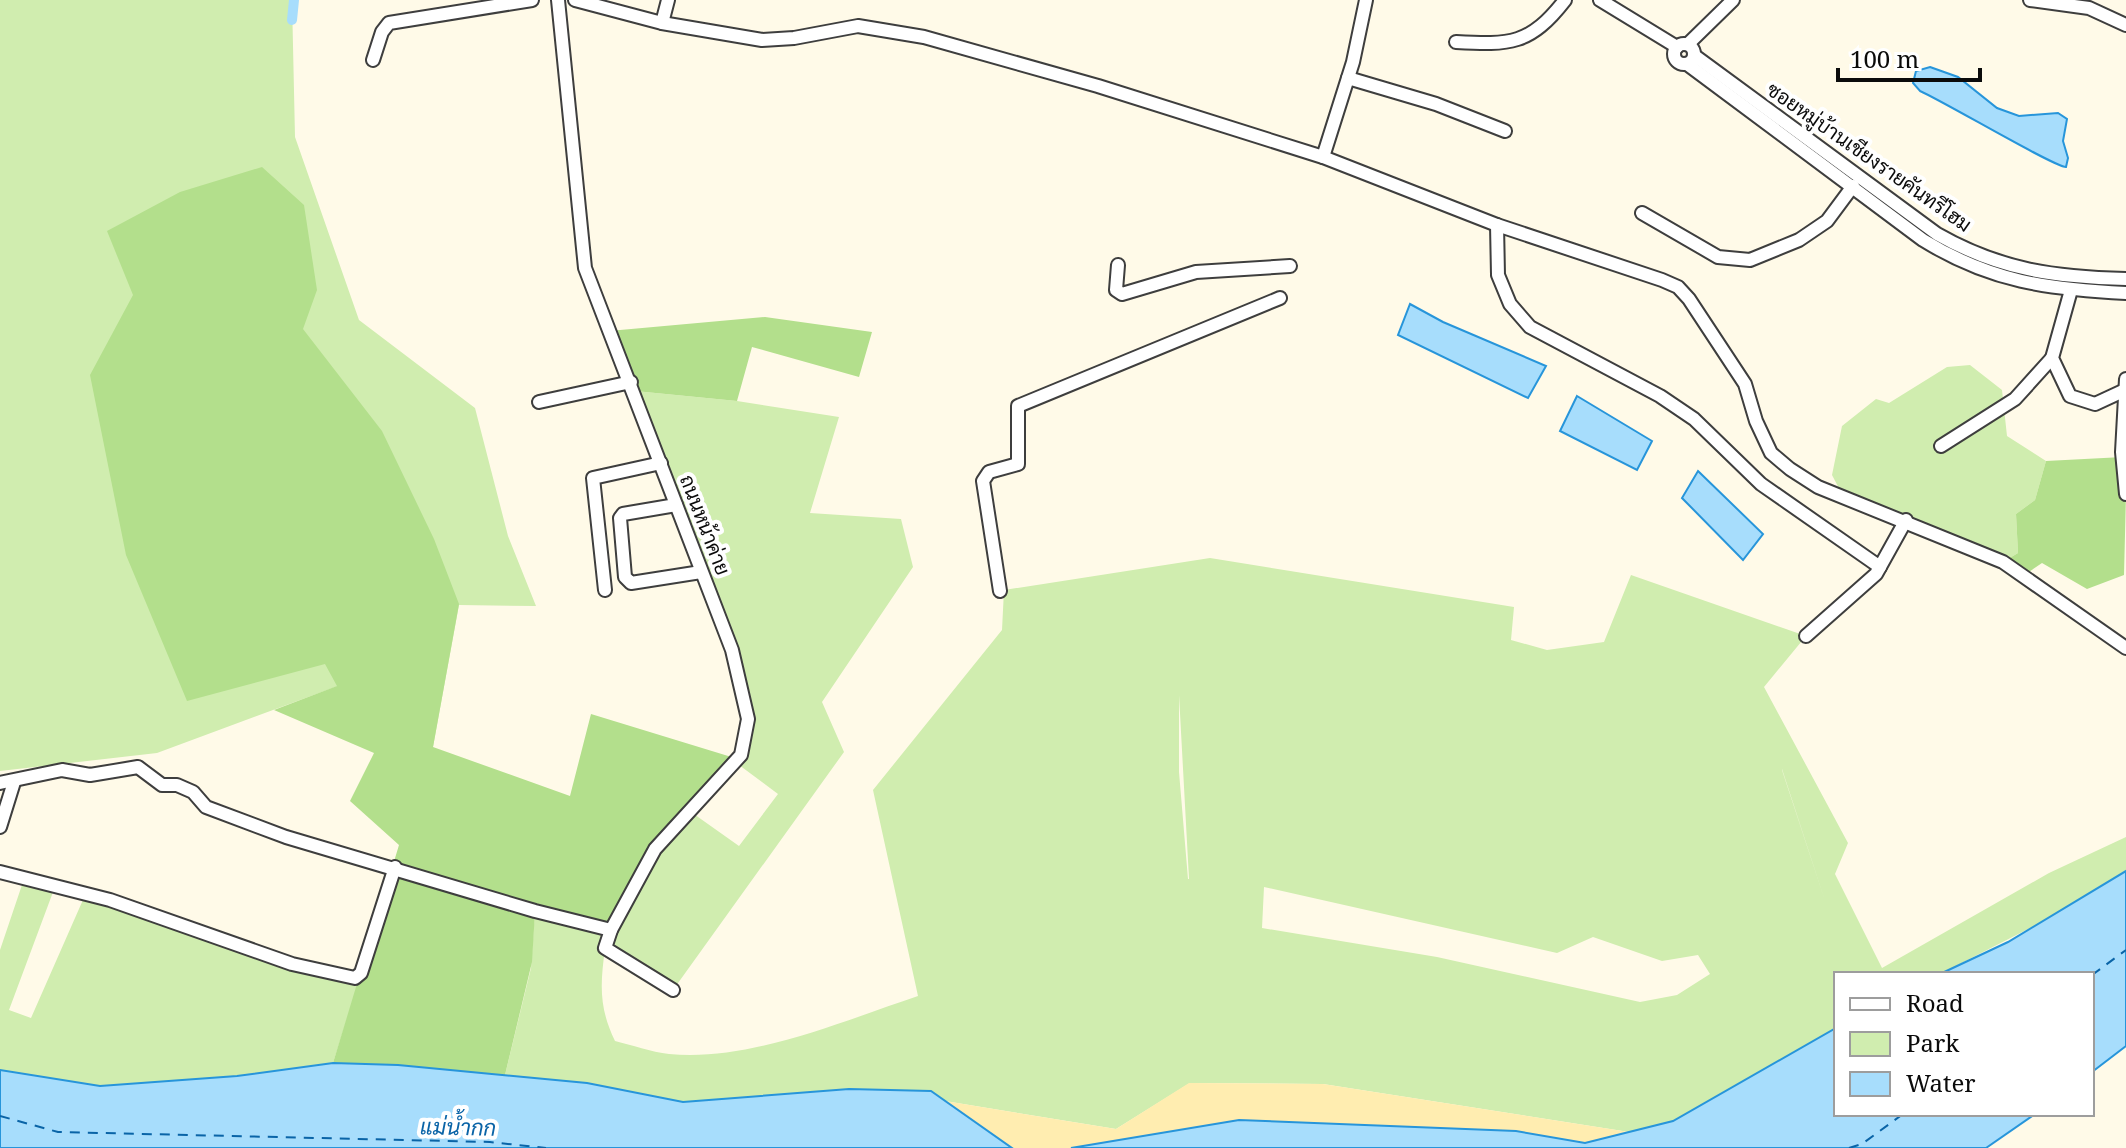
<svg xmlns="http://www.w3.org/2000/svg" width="2126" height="1148" viewBox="0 0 2126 1148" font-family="'Noto Serif',Sarabun,serif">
	<rect width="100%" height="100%" fill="#fffae8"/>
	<g fill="#d0edaf" fill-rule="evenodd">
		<polygon points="0,0 292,0 295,137 359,320 475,408 508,536 536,606 459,605 433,747 338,686 157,753 0,771"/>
		<polygon points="1970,365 2002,390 2007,436 2046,461 2035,500 2016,514 2018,553 2003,562 1843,496 1832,475 1842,426 1876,399 1889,403 1947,367"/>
		<path d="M635,391L737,401L839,417L810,513L901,519L913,567L822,702L844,752L673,990L605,949C600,985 599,1008 615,1041C632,1045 651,1052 669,1054C749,1062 843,1021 918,996L873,790L1002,630L1004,590L1210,558L1514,607L1511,640L1547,650L1604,642L1631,575L1806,636L1764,687L1848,843L1835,874L1882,968L2049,873L2126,837V879L1940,974H1836V1028L1673,1121L1629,1132L1323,1084L1190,1083L1116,1129L945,1101L930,1091L849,1089L683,1102L587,1083L505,1075L531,968L535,911L684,820L691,812L739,846L778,794L735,762L748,719L741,689ZM1179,695L1189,879H1188L1179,772ZM1782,769L1827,907L1782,770ZM1264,887L1557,953L1593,937L1662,961L1698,955L1710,974L1677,995L1640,1002L1437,957L1262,928Z"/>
		<polygon points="25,876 56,884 9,1010 31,1018 86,893 355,978 358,984 333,1063 237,1076 100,1086 0,1070 0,950"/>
	</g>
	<g fill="#b3df8c">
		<polygon points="262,167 304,205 317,290 303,329 382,431 434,539 459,604 433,747 570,796 591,714 738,759 684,820 611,930 535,912 532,962 505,1075 333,1063 399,845 350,801 374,753 274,710 337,686 325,664 187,701 126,555 90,375 133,295 107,231 180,192"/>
		<polygon points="765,317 872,332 859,377 752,347 737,401 635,391 609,331"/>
		<polygon points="2123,457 2126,494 2124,575 2087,589 2042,563 2023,576 2003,562 2018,553 2016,514 2035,500 2046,461"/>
	</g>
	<polygon fill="#ffedb0" points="1189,1083 1323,1084 1629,1132 1585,1143 1516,1131 1239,1120 1071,1148 1012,1148 945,1101 1116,1129"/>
	<g fill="#a7ddfc" stroke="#2795da" stroke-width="2">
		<path d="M1930,67L1958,77L1997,108L2019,116L2058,113L2067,119L2063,141L2068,158L2066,167C2054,167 1945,102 1920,91L1913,83L1916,71Z"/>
		<polygon points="1410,304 1443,322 1546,366 1528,398 1398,335"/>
		<polygon points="1577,396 1652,441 1637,470 1560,431"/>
		<polygon points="1698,471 1763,534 1743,560 1682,498"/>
		<polygon points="2126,871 2126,1046 2092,1072 2092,974 1940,974 2008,942"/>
		<polygon points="1836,1028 1836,1114 2035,1114 1986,1148 1071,1148 1239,1120 1516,1131 1585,1143 1673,1121"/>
		<polygon points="333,1063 398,1065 587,1083 683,1102 849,1089 931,1091 1012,1148 0,1148 0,1070 100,1086 237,1076"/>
	</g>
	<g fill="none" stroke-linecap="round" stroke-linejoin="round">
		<polyline stroke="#a7ddfc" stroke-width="10" points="292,20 294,0"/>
		<g stroke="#0a64a7" stroke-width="2" stroke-dasharray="10 8" stroke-linecap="butt">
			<polyline points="2092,975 2126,950"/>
			<polyline points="0,1116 58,1132 490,1142 546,1148"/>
			<polyline points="1849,1148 1862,1144 1903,1114"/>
		</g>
		<defs>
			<g id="minor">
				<polyline points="558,0 585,268 732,650 748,719 741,755 655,849 611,930 605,948 673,990"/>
				<polyline points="575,0 662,23 762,40 794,38 858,26 924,37 1098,86 1323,157 1497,225 1662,280 1678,287 1689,299 1745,384 1756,421 1771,453 1790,469 1818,487 2003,562 2126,648"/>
				<polyline points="1600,0 1677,47"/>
				<polyline points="2030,0 2089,8 2126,25"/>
				<polyline points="662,23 668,0"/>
				<path d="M1456,42C1510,45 1530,45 1565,0"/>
				<circle cx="1684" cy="54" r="10"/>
				<polyline points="1688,44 1733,0"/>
				<path d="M1695,56L1937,234C2000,270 2054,277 2126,279"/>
				<polyline points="373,60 382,32 389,23 532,0"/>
				<path d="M1687,64L1923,240C1991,282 2048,289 2126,293"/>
				<polyline points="1348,78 1436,104 1505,131"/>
				<polyline points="1323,157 1353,62 1366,0"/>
				<polyline points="1642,213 1718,257 1750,260 1799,240 1827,221 1853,186"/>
				<polyline points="1497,225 1498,275 1510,304 1530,327 1660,396 1694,419 1761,484 1880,567"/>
				<polyline points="1118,265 1116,290 1122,294 1196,272 1290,266"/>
				<polyline points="2071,290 2052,358 2070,396 2095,404 2123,391"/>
				<polyline points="2126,379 2122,452 2126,494"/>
				<polyline points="539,402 631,382"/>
				<polyline points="1941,446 2015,399 2052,358"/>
				<polyline points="676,505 623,514 620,518 625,577 631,583 701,572"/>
				<polyline points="605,590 593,478 661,463"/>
				<polyline points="1000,591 983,481 989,472 1018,464 1018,406 1280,298"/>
				<polyline points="1806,636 1876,574 1906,520"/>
				<polyline points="0,783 62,770 90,775 138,767 162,785 177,785 193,792 206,807 286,837 535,911 611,930"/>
				<polyline points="0,827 14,782"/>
				<polyline points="0,872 110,900 292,964 355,978 361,973 395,867"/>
			</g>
		</defs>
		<use href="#minor" stroke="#3e3e3e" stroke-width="16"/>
		<use href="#minor" stroke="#fff" stroke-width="12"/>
	</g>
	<g text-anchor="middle" stroke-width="8" stroke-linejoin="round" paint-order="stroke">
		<g font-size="20" fill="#0b0b0b" stroke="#fff">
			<text transform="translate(1869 157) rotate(35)" y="7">ซอยหมู่บ้านเชียงรายคันทรีโฮม</text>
			<text transform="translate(705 525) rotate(69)" y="7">ถนนหน้าค่าย</text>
		</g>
		<g font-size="22" font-style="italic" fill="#0a64a7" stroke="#fff">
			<text transform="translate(458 1127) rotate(1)" y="8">แม่น้ำกก</text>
		</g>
	</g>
	<rect x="1834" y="972" width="260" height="144" fill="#ffffff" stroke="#9d9d9d" stroke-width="2"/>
	<rect x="1850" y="998" width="40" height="12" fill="#ffffff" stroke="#9d9d9d" stroke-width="2"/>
	<text x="1906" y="1012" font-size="24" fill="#0b0b0b">Road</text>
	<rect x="1850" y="1032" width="40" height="24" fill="#d0edaf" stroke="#9d9d9d" stroke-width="2"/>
	<text x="1906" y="1052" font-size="24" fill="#0b0b0b">Park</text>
	<rect x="1850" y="1072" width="40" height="24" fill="#a7ddfc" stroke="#9d9d9d" stroke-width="2"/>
	<text x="1906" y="1092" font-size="24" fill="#0b0b0b">Water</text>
	<path d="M1838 68v12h142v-12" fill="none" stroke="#0b0b0b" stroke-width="4"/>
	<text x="1850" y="68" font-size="24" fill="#0b0b0b" stroke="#ffffff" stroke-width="6" paint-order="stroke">100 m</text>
</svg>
